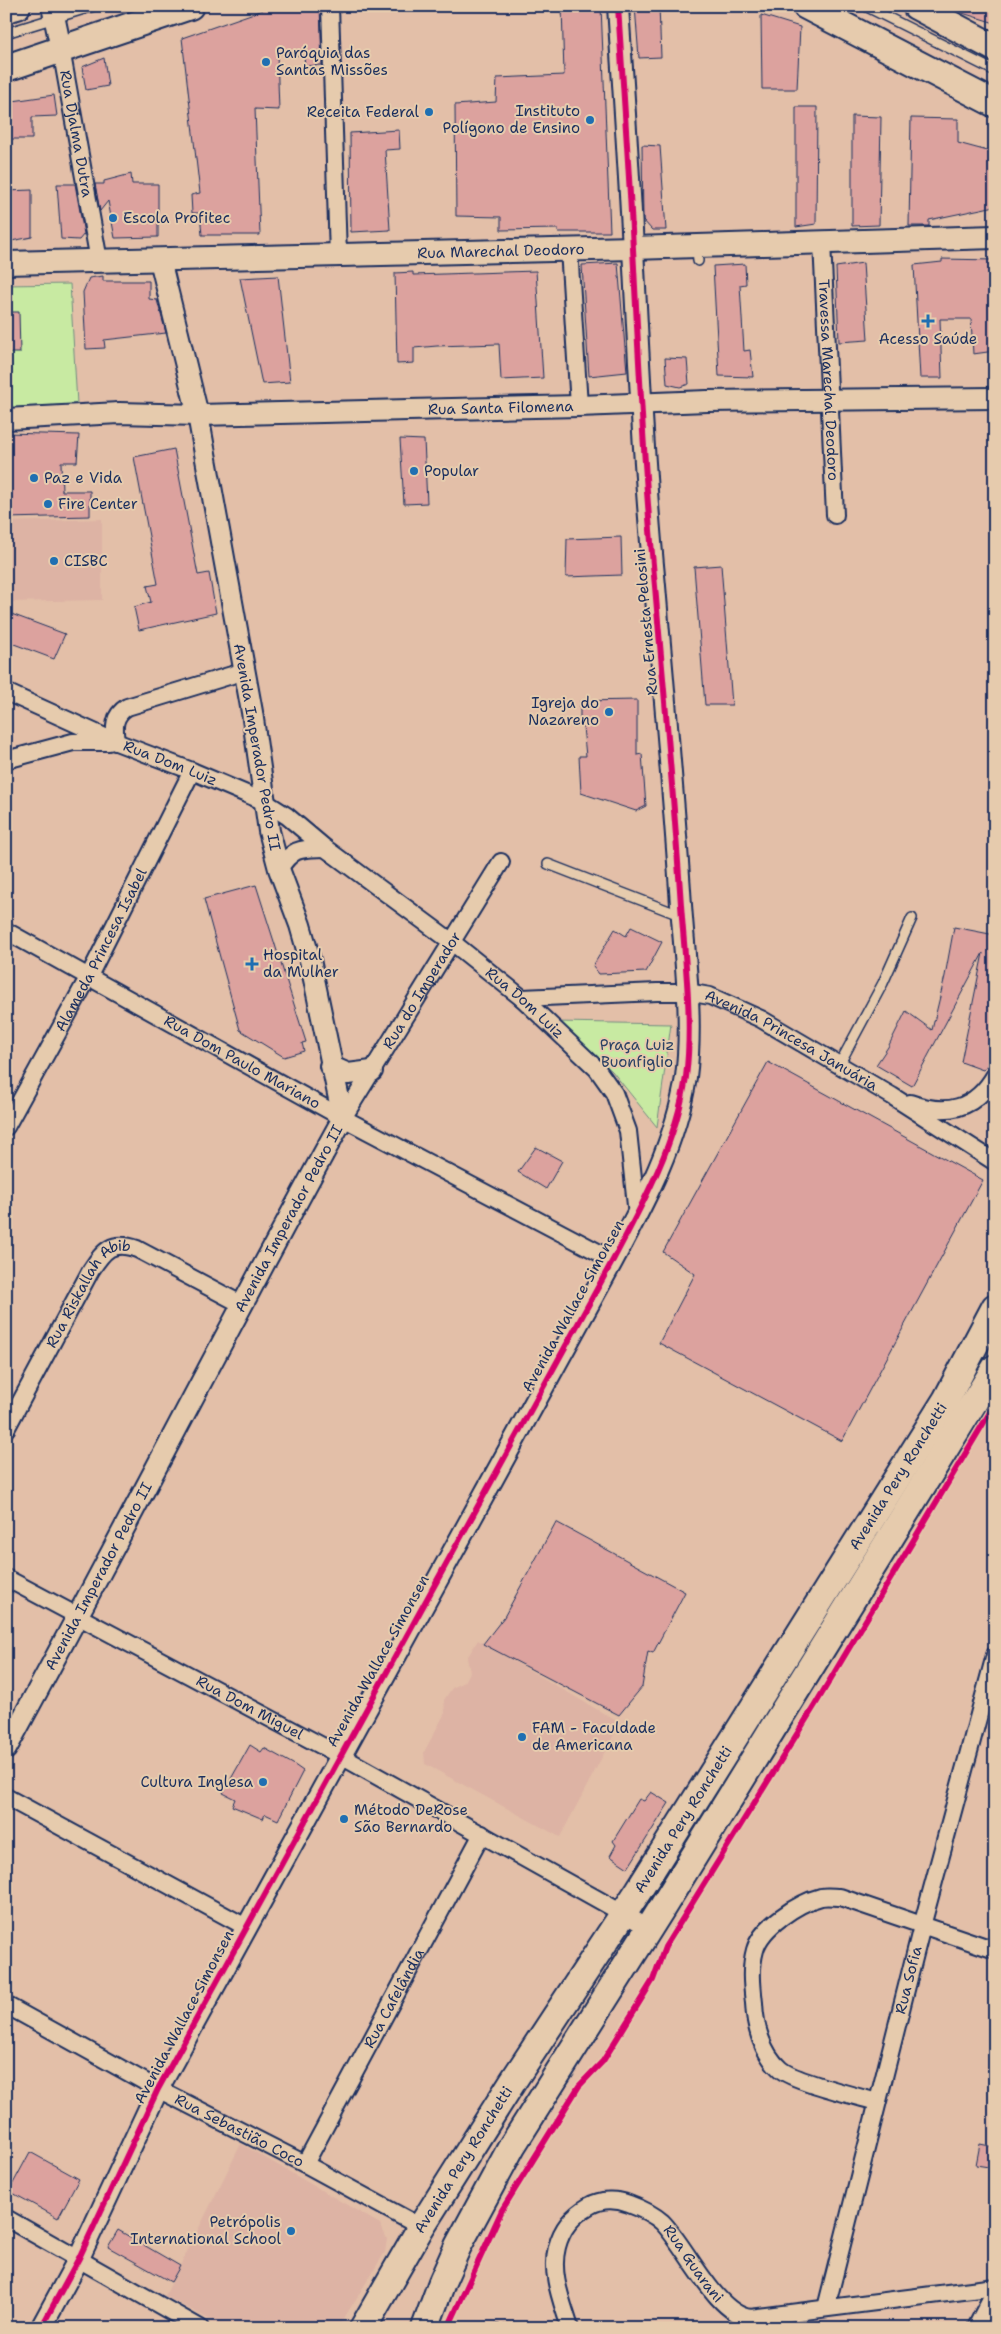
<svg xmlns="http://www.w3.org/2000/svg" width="1001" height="2334" viewBox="0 0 1001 2334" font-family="'Shantell Sans',sans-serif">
	<rect width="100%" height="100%" fill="#e3bfa8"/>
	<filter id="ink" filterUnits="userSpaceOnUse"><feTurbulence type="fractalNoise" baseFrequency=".02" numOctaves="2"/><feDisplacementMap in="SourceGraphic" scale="10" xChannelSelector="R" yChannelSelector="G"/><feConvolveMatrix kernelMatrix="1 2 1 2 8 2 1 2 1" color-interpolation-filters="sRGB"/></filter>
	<g filter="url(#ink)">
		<g fill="#ddb3a4">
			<polygon points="102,519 102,600 6,602 6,522"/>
			<polygon points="478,1640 620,1723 560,1837 425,1764 424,1752 445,1713 444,1700 452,1688 465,1682 470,1672 467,1658"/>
			<polygon points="241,2144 380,2224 387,2239 385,2252 338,2328 226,2328 165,2296"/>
		</g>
		<g fill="#c8eaa2" stroke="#728c80">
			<polygon points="70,284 77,404 6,408 6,285"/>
			<polygon points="558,1022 671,1024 657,1127 612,1071"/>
		</g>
		<g fill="#dca29e" stroke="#1b2f5e">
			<polygon points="274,6 320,6 322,65 305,66 304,56 277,53 279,110 255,109 260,235 202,235 200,213 192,213 191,195 200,193 182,38"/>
			<polygon points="562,6 601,6 610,232 558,232 558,229 501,230 501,217 456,216 455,105 496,102 497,78 564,75"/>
			<polygon points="635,6 659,6 661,57 639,58"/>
			<polygon points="952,6 995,6 995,23 959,12"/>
			<polygon points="761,15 800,27 797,89 762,89"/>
			<polygon points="104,58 108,86 86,90 82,67"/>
			<polygon points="54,95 57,116 32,117 32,139 6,139 6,102"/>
			<polygon points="796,107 817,107 816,224 796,227"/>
			<polygon points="852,116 881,117 879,225 852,226"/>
			<polygon points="911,118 958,119 958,143 995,153 995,206 929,220 929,226 909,226"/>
			<polygon points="399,130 400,149 385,150 390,230 351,232 350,133"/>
			<polygon points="642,145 660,146 666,230 652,230 643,220"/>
			<polygon points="131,174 132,184 158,184 158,237 115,238 108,201 100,211 95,184 104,184 104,181"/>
			<polygon points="57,184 75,184 84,234 79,240 61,239"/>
			<polygon points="32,190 32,237 6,242 6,191"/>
			<polygon points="942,259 994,260 995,351 973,354 971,319 940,319 942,378 920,378 914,265 942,262"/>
			<polygon points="618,263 627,372 589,376 582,265"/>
			<polygon points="863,263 868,340 839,342 836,267"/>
			<polygon points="745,264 746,284 740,285 744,351 750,350 753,377 719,376 713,266"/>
			<polygon points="536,271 543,378 501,380 499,344 437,346 414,348 414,363 397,364 395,273 413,272 413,275"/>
			<polygon points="103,276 103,281 149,281 149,299 157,300 166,333 104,340 105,348 86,349 83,292 89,278"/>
			<polygon points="278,276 290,382 262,384 240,278"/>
			<polygon points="6,312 19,312 20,353 6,353"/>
			<polygon points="665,358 687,359 689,384 680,387 667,384"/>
			<polygon points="6,433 79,435 77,462 61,462 62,491 90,491 90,516 6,518"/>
			<polygon points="400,439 424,440 427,503 404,504"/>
			<polygon points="174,449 198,575 209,573 216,613 139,630 134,607 151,602 147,586 158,584 134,457"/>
			<polygon points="621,537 622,575 566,577 567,539"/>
			<polygon points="721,565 732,705 705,705 694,567"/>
			<polygon points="6,612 65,634 54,659 6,641"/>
			<polygon points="637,700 637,755 642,754 646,806 636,811 581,793 579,756 586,756 583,727 580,727 580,701"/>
			<polygon points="256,885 306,1042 302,1043 304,1051 284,1057 240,1030 204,899"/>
			<polygon points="631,927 662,942 646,972 599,974 593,966 615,929 626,936"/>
			<polygon points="954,927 995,935 995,1037 989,1063 983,1070 961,1062 983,953 912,1086 876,1065 888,1047 906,1011 932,1030 945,976"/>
			<polygon points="768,1062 983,1180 842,1441 659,1343 695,1274 663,1252"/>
			<polygon points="536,1147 562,1161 546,1189 518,1172"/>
			<polygon points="556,1522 685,1592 653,1653 648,1651 642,1687 619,1715 483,1644 504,1617"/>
			<polygon points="250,1745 261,1752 264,1748 293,1764 303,1771 278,1820 265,1814 263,1819 232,1806 235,1799 223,1793"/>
			<polygon points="651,1792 669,1803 628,1868 610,1856 616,1845 613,1841 639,1799 644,1801"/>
			<polygon points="980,2144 995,2147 995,2168 976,2165"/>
			<polygon points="30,2152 79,2179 58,2218 9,2191"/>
			<polygon points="118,2230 180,2266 171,2282 108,2247"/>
		</g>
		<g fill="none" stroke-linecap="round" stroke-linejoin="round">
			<defs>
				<g id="service">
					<polyline points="865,6 995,71"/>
					<polyline points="6,33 94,6"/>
					<polyline points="697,246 698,261"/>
					<polyline points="548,864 682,916"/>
					<polyline points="839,1065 883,983 912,918"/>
				</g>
				<g id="minor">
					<polyline points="330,6 338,256"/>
					<path id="s1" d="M61,49L99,261"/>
					<path id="s2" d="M822,242L835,515"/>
					<polyline points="569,249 579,406"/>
					<path id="s3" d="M6,692L116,742L192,771L265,802L287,816L325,848L452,942L522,998L597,1069L614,1093L628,1131L637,1215"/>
					<path d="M116,742C114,727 113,716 127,707L245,671"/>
					<polyline points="6,760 73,742 109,742"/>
					<path d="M279,869C294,847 300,849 325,848"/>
					<path id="s4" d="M6,931L343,1118L613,1260"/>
					<path id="s5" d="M522,998L657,992H687L710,996L761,1019L892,1096L995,1162"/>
					<path d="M910,1103C946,1116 975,1110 995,1075"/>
					<path id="s6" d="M343,1118L501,862"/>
					<path id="s7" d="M6,1127L89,976L192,771"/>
					<path id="s8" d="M6,1429L91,1270C104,1250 112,1240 137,1249L241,1304"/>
					<path id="s9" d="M6,1578L341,1756L649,1928"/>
					<polyline points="6,1797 246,1927"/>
					<path id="s10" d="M6,2005L158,2089L305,2164L421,2227"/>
					<path d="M877,2102C856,2096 793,2081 780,2069C762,2053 755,2026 754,2003C752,1985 750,1968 755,1950C761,1927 798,1903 821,1897C827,1896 834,1897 840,1897L995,1950"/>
					<path id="s11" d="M305,2164L482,1834"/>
					<polyline points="6,2218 200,2328"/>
					<path id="s12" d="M826,2308L922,1926L995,1655"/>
					<path id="s13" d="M570,2328C562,2301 550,2274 557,2247C562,2228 572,2216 589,2206C601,2199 616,2199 629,2204C640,2208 653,2214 662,2222C687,2247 715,2313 750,2318L995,2287"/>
				</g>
				<g id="tertiary">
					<polyline points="52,6 61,49"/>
					<path id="s14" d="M6,419L119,413L198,415L579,406L707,401L995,398"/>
					<polyline points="330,1066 348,1074 372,1071"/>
					<path id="s15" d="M6,1749C120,1540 228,1327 343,1118L310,960L300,925L279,869L269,831L252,712L198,415L160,260"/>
					<path d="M41,2328L79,2258L158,2089L613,1260C644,1202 676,1143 686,1077C693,1021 685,961 681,905C674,798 664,693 655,586C644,474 639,361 633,249C629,168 623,87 618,6"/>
					<polyline points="978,2328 995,2295"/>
				</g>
				<g id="secondary">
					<path id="s16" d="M6,263L633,248L995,237"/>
				</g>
				<g id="primary">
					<polyline points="806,6 995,104"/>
					<polyline points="916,6 995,48"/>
					<polyline points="6,9 17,6"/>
					<polyline points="6,68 190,6"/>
					<path id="s17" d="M363,2328L421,2227L513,2081L639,1890L946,1400L995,1307"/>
					<polyline points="425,2328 442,2282 458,2246 512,2146 662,1908 995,1368"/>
				</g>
			</defs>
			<use href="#service" stroke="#1b2f5e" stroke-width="12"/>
			<use href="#minor" stroke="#1b2f5e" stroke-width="20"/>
			<use href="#tertiary" stroke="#1b2f5e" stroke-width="24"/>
			<use href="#secondary" stroke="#1b2f5e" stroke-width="26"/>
			<use href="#primary" stroke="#1b2f5e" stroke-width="30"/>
			<polyline stroke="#1b2f5e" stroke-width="3" stroke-dasharray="5 4" stroke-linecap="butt" points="486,2328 496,2325 529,2328"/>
			<use href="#service" stroke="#e6cbad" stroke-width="9"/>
			<use href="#minor" stroke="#e6cbad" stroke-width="16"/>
			<use href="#tertiary" stroke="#e6cbad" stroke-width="20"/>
			<use href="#secondary" stroke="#e6cbad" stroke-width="22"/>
			<use href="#primary" stroke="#e6cbad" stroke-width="26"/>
			<defs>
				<g id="cycleway">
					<path d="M41,2328L79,2258L158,2089L613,1260C644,1202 676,1143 686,1077C693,1021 685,961 681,905C674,798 664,693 655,586C644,474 639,361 633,249C629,168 623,87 618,6"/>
					<polyline points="448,2328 502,2210 579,2086 603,2061 653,1980 665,1947 815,1705 995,1404"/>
				</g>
			</defs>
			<use href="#cycleway" stroke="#e6cbad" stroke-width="9"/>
			<use href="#cycleway" stroke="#d6006c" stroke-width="6"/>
		</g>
	</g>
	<g fill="#1f6fb2" stroke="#e6cbad" stroke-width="2">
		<circle cx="266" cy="62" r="5"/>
		<circle cx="429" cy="112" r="5"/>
		<circle cx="590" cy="120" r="5"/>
		<circle cx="113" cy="218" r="5"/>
		<path d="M925.5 313.5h5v5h5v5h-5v5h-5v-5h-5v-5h5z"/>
		<circle cx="414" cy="471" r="5"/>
		<circle cx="34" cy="478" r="5"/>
		<circle cx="48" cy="504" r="5"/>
		<circle cx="54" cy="561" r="5"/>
		<circle cx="609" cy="712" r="5"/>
		<path d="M249.5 956.5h5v5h5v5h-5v5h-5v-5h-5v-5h5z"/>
		<circle cx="522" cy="1737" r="5"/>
		<circle cx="263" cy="1782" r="5"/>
		<circle cx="344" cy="1819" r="5"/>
		<circle cx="291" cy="2231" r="5"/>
	</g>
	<g text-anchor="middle" stroke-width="4" stroke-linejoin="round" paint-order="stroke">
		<g font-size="15" fill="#1b2f5e" stroke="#e6cbad" text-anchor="start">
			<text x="276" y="58">Paróquia das<tspan x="276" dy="17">Santas Missões</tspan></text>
			<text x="580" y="116" text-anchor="end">Instituto<tspan x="580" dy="17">Polígono de Ensino</tspan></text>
			<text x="419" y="117" text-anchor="end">Receita Federal</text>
			<text x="123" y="223">Escola Profitec</text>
			<text x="928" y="344" text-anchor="middle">Acesso Saúde</text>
			<text x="424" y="476">Popular</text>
			<text x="44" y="483">Paz e Vida</text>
			<text x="58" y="509">Fire Center</text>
			<text x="64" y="566">CISBC</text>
			<text x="599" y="708" text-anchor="end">Igreja do<tspan x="599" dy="17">Nazareno</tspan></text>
			<text x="263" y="960">Hospital<tspan x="263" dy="17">da Mulher</tspan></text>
			<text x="532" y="1733">FAM - Faculdade<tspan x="532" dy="17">de Americana</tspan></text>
			<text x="253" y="1787" text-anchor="end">Cultura Inglesa</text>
			<text x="354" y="1815">Método DeRose<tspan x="354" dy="17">São Bernardo</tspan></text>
			<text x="281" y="2227" text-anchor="end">Petrópolis<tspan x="281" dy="17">International School</tspan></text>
		</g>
		<g font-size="15" fill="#1b2f5e" stroke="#e6cbad">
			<text dy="5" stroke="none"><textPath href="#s1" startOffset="86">Rua Djalma Dutra</textPath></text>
			<text dy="5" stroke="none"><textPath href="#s16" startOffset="495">Rua Marechal Deodoro</textPath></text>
			<text dy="5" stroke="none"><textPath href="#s2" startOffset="138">Travessa Marechal Deodoro</textPath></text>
			<text dy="5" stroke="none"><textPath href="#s14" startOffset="495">Rua Santa Filomena</textPath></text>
			<text transform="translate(646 622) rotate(-95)" y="5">Rua Ernesta Pelosini</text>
			<text transform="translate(257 747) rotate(80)" y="5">Avenida Imperador Pedro II</text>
			<text dy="5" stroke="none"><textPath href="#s3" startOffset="179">Rua Dom Luiz</textPath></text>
			<text dy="5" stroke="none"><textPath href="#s7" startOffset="201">Alameda Princesa Isabel</textPath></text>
			<text dy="5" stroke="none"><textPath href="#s6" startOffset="150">Rua do Imperador</textPath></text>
			<text dy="5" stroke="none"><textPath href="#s3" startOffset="610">Rua Dom Luiz</textPath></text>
			<text dy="5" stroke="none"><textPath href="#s5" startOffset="281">Avenida Princesa Januária</textPath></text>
			<text dy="5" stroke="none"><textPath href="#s4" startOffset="270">Rua Dom Paulo Mariano</textPath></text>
			<text dy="5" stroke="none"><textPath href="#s15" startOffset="601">Avenida Imperador Pedro II</textPath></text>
			<text dy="5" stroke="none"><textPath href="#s8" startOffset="162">Rua Riskallah Abib</textPath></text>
			<text transform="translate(573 1306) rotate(-61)" y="5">Avenida Wallace Simonsen</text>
			<text dy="5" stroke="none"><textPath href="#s17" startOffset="1006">Avenida Pery Ronchetti</textPath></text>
			<text dy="5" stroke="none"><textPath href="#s15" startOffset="196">Avenida Imperador Pedro II</textPath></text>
			<text transform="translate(378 1661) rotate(-61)" y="5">Avenida Wallace Simonsen</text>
			<text dy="5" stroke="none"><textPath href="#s9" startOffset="276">Rua Dom Miguel</textPath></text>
			<text dy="5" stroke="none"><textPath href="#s17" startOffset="601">Avenida Pery Ronchetti</textPath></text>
			<text dy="5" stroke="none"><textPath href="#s12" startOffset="338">Rua Sofia</textPath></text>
			<text dy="5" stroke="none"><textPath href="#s11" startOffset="188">Rua Cafelândia</textPath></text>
			<text transform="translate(184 2017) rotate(-62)" y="5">Avenida Wallace Simonsen</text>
			<text dy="5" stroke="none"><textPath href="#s10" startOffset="265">Rua Sebastião Coco</textPath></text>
			<text dy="5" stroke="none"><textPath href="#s17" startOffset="196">Avenida Pery Ronchetti</textPath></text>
			<text dy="5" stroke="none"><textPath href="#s13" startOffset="268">Rua Guarani</textPath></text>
		</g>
		<g font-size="15" fill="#2c4265" stroke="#e6cbad">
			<text x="637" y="1050">Praça Luiz<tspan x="637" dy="17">Buonfiglio</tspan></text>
		</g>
	</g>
	<rect width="1001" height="2334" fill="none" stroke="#e6cbad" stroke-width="25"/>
	<rect x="12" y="12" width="976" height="2309" fill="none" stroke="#1b2f5e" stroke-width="2" filter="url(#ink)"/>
</svg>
